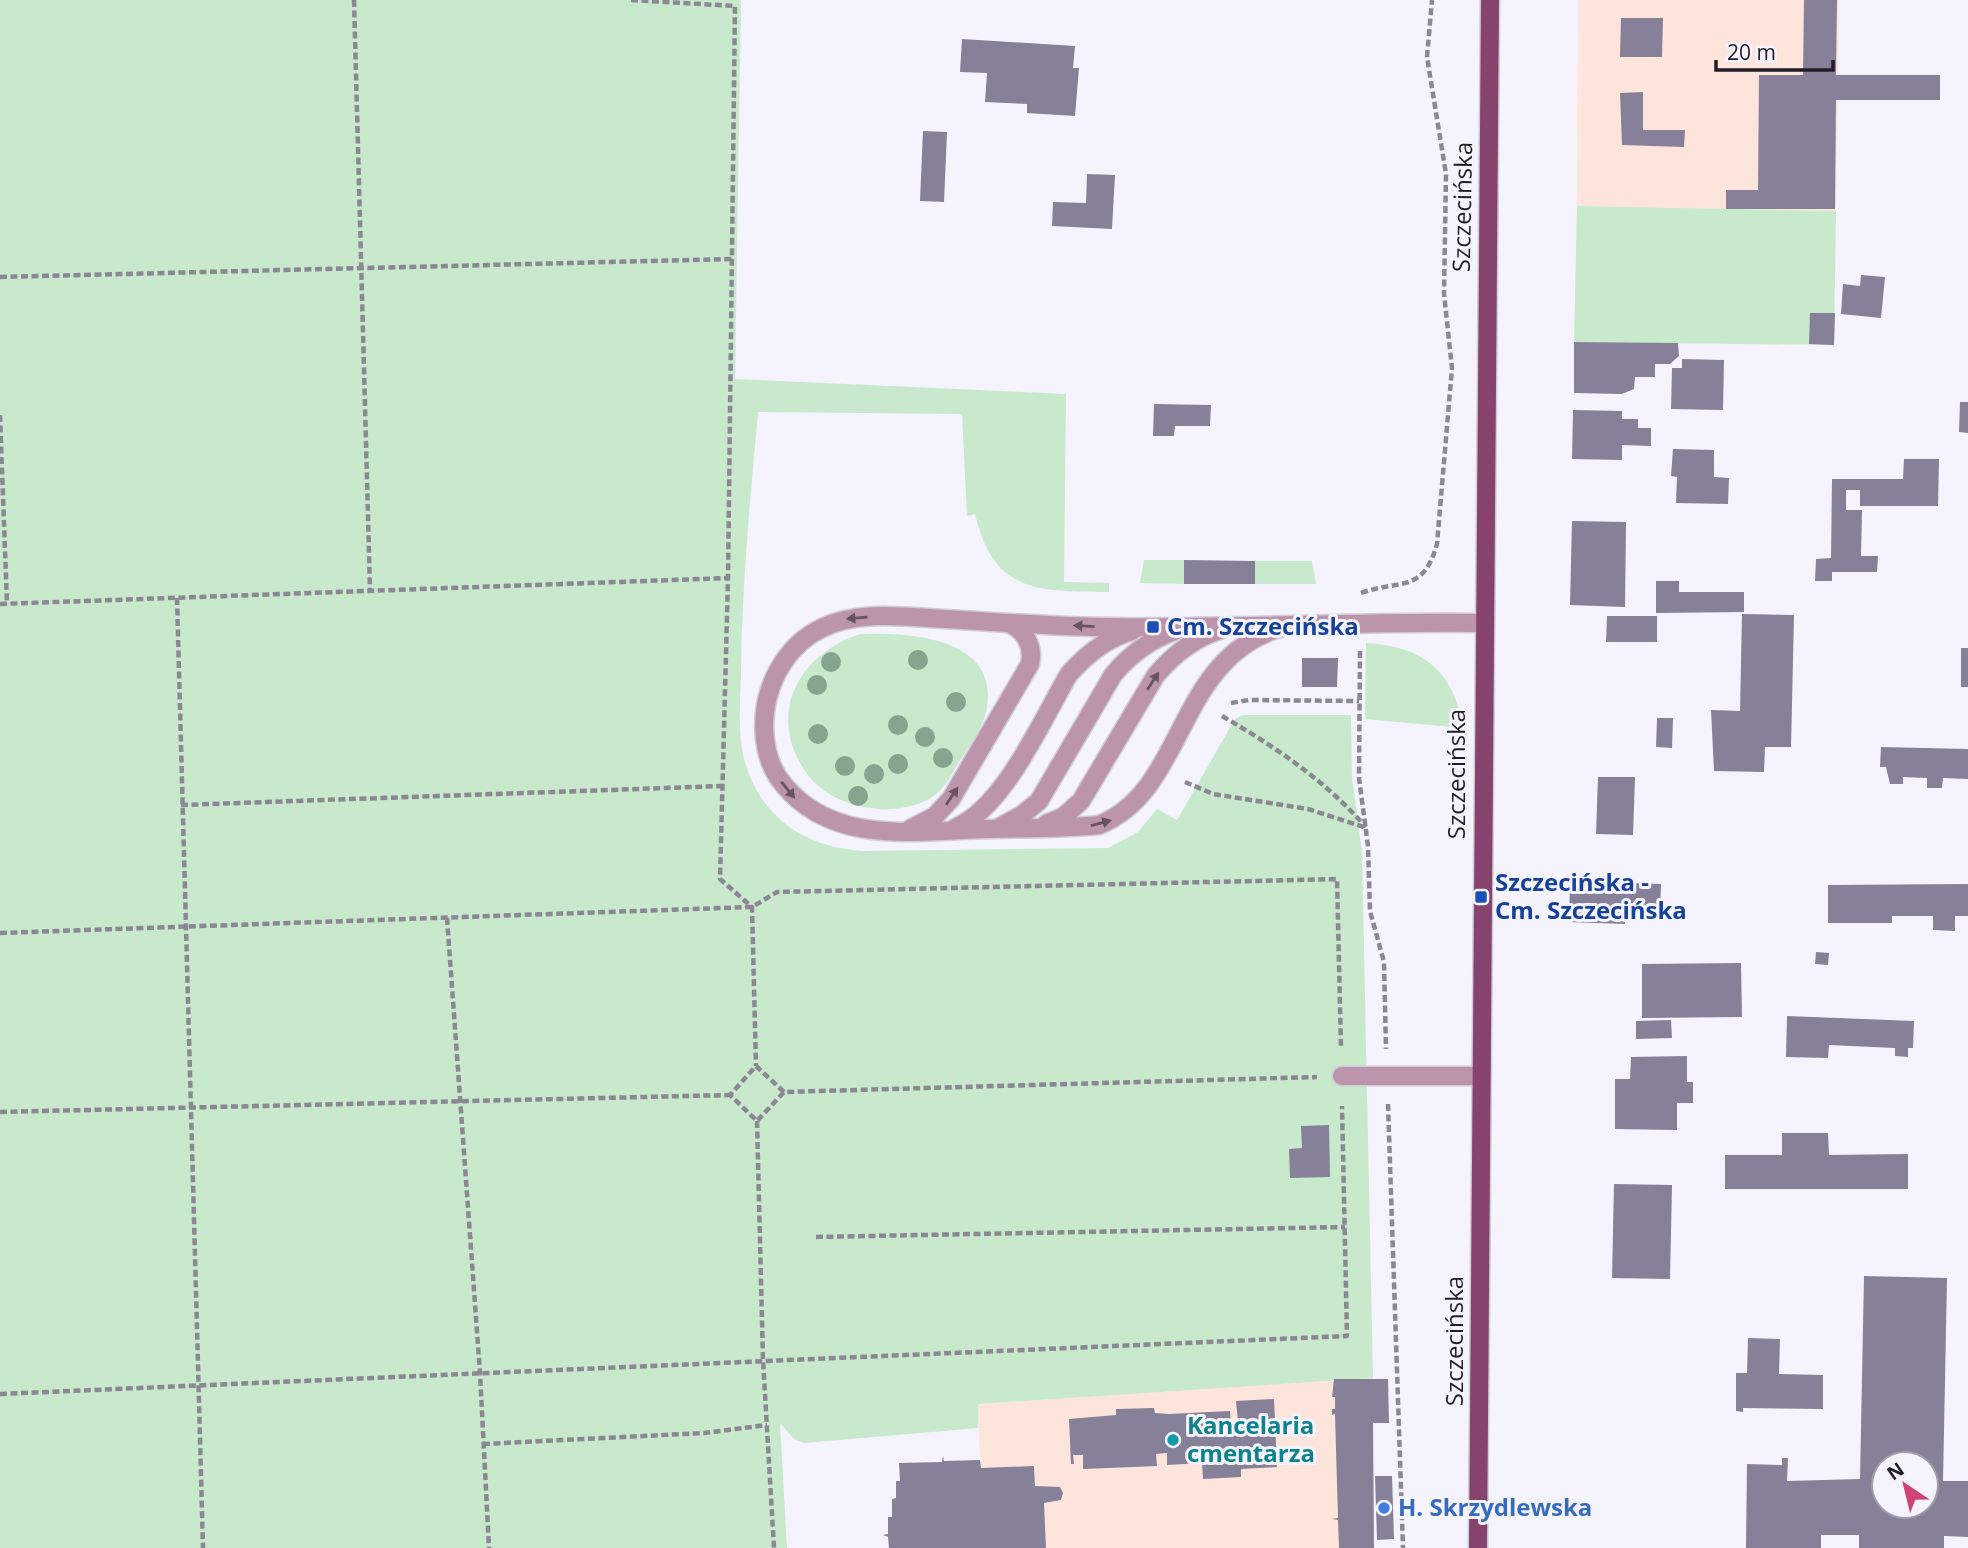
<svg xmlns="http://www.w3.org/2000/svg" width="1968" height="1548" viewBox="0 0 1968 1548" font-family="'Open Sans',sans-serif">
	<rect width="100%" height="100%" fill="#f5f3fe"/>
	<g fill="#fde5db">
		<polygon points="1578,0 1839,0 1836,211 1577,206"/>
		<polygon points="1373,1378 1374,1548 1046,1548 1044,1503 1061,1500 1063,1493 1060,1487 1035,1486 1034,1466 981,1468 977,1404"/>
	</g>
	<g fill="#c8e9cc">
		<path d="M0,0H741L735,379L1066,394L1064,582L1109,583V592C1038,591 994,594 975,514L967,516L962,414L758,412C750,500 742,586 741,674C740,709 736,746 751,779C772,826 812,847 861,851L1108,848L1138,832L1157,809L1177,820L1235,719L1242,715H1351L1352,777L1362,852L1373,1378L978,1404V1428L804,1443L795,1440L780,1423L787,1548H0Z"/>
		<polygon points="1577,206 1836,211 1834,345 1574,342"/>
		<polygon points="1144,560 1184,560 1184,584 1140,583"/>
		<polygon points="1255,561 1312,561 1316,584 1255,584"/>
		<path d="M860,634C912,632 1006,638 985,716C980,732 968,748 959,762C952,774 945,788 934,796C898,820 834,810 808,775C765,718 796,655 860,634Z"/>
		<path d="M1366,643C1423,646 1454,671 1463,728L1365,719Z"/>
	</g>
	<g fill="#868098" fill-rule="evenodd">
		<polygon points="1804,0 1837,0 1836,75 1940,75 1940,100 1836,100 1835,209 1726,209 1726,190 1758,190 1759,75 1803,75"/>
		<polygon points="1621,18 1663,18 1662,57 1620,57"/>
		<polygon points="962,39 1075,46 1073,68 1079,68 1075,116 1027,113 1027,104 985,102 987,73 960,72"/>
		<polygon points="1643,92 1643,130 1685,130 1684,147 1622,145 1620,93"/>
		<polygon points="923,131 947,132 944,202 920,201"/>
		<polygon points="1087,174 1115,175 1112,229 1052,226 1053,202 1086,203"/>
		<polygon points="1861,275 1885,277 1881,318 1841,314 1843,284 1860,286"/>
		<polygon points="1810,313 1835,313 1834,345 1809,344"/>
		<polygon points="1574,342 1678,343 1679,356 1670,364 1655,364 1655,377 1635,377 1634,389 1622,394 1574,393"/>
		<polygon points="1682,359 1724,360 1723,410 1671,409 1672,368 1682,368"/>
		<polygon points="1960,402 1968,402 1968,433 1959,432"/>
		<polygon points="1154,404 1211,405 1210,426 1175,426 1174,436 1153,436"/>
		<polygon points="1573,410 1622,411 1622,419 1638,419 1638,428 1651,428 1651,446 1622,445 1622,460 1572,459"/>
		<polygon points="1673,449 1714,450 1714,477 1729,478 1728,504 1676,503 1677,477 1671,476"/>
		<polygon points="1904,459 1939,459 1938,506 1860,506 1860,490 1846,490 1846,510 1862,510 1861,556 1878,556 1877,572 1832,572 1832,581 1815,581 1816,559 1831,558 1832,479 1903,479"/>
		<polygon points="1572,521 1626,522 1625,607 1570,605"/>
		<polygon points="1184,560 1255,561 1255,584 1184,584"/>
		<polygon points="1656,581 1679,581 1679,592 1744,592 1744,612 1656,613"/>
		<polygon points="1742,614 1794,615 1791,747 1765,747 1764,772 1714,771 1711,710 1740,711"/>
		<polygon points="1607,616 1657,616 1657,642 1606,642"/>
		<rect x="1961" y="648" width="7" height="39"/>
		<polygon points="1302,658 1338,658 1337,687 1302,687"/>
		<polygon points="1657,718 1673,718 1672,748 1656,747"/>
		<polygon points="1881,747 1968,749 1968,779 1943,778 1942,788 1927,788 1927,778 1903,777 1903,784 1890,784 1886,767 1880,767"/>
		<polygon points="1598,777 1635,777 1633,835 1596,834"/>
		<polygon points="1570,881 1661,884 1660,911 1625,911 1625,924 1569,922"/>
		<polygon points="1968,884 1968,916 1955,916 1955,931 1933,930 1933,916 1892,916 1892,923 1828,923 1828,885"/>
		<polygon points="1816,952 1829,953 1828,965 1815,964"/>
		<polygon points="1741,963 1742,1017 1642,1018 1642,964"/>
		<polygon points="1787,1016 1914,1021 1913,1048 1908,1048 1908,1057 1895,1056 1895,1048 1829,1045 1828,1058 1786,1057"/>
		<polygon points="1671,1020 1672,1038 1636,1039 1636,1021"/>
		<polygon points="1687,1056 1687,1082 1693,1082 1693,1103 1677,1103 1677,1130 1615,1129 1615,1079 1630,1079 1631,1057"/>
		<polygon points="1329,1125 1330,1177 1290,1178 1289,1149 1302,1148 1301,1126"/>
		<polygon points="1782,1133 1828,1133 1829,1155 1908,1154 1908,1189 1725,1189 1725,1155 1782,1155"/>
		<polygon points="1614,1184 1672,1185 1670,1279 1612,1278"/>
		<path d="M1864,1276L1947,1278L1943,1481H1968V1537L1944,1536V1548H1859V1535H1821V1548H1746L1747,1464L1782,1465V1458H1788L1787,1481L1860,1479ZM1884,1464H1926V1506H1884Z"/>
		<polygon points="1748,1338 1780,1339 1779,1374 1823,1375 1823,1409 1743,1408 1743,1412 1736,1411 1736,1373 1747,1373"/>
		<polygon points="1334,1379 1388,1379 1389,1423 1373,1423 1374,1548 1339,1548 1338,1520 1332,1519 1338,1518 1335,1414 1332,1415 1332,1409 1335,1409 1335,1397 1332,1397"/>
		<polygon points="1274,1399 1277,1467 1241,1469 1241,1477 1203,1479 1202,1463 1167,1465 1167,1453 1156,1454 1157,1466 1083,1469 1083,1455 1073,1455 1074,1464 1071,1464 1069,1419 1116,1415 1116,1409 1154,1408 1155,1413 1169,1414 1230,1411 1231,1427 1236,1426 1238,1421 1236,1401"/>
		<polygon points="943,1456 944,1461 980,1460 981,1468 1034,1466 1035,1486 1060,1487 1063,1493 1061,1500 1044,1503 1046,1548 889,1548 888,1537 883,1535 888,1534 888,1517 892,1517 892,1499 896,1498 896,1481 900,1481 899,1463 942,1462"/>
		<polygon points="1375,1476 1392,1476 1394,1539 1377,1540"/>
	</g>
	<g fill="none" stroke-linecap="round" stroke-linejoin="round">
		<defs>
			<g id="minor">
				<path d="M1290,625C1173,653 1190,788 1099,825C1062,829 1024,828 987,829C916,831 833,846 783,784C767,765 762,737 765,712C769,677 790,643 822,628C859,610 905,617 945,619C1000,622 1055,627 1110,627C1234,629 1359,621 1483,623"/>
				<path d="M1046,824L1063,817L1081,801L1156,675C1174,654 1194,638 1220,630"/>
				<path d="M1000,827L1022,815L1039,801L1113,675C1130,654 1151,639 1177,630"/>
				<path d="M955,828C1004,808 1042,720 1069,674C1086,655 1106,638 1132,631"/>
				<path d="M910,829L935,816L951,799L1030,664C1034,646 1025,630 1008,623"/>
				<polyline points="1342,1076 1480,1076"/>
			</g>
			<polyline id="major" points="1478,1548 1490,0"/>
		</defs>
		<use href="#minor" stroke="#cfcdd7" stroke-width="21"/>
		<use href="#major" stroke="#cfcdd7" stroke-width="21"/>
		<g stroke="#8b8893" stroke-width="4.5" stroke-dasharray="7 3.5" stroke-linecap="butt">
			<polyline points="354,0 370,590"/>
			<polyline points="631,0 735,6 728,578 720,879 752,907 756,1066"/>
			<polyline points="0,277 732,259"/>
			<polyline points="0,415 7,604"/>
			<path d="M1361,593C1400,579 1423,594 1437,544L1452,368L1444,294L1446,174L1427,57L1432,0"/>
			<polyline points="177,598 203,1548"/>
			<polyline points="0,604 728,578"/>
			<polyline points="1360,651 1359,778 1368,846 1370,911 1384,962 1386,1049"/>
			<polyline points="1231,703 1249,700 1359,701"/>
			<path d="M1222,716C1277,748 1323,779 1366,827"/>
			<polyline points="1185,782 1213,794 1308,809 1367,828"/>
			<polyline points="181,805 723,786"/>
			<polyline points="447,918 480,1373 489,1548"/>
			<polyline points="0,933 752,907 777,892 1337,879 1341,1048"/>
			<polyline points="784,1092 756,1066 730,1095 757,1121 784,1092 1317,1077"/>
			<polyline points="1388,1104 1403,1548"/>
			<polyline points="0,1112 730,1095"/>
			<polyline points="757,1121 763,1360 774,1548"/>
			<polyline points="816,1237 1345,1227"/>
			<polyline points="0,1394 1347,1336 1342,1106"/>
			<polyline points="483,1444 704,1433 767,1425"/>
		</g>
		<use href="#minor" stroke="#bc94ab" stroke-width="18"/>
		<use href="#major" stroke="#86436e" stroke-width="18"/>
	</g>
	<g fill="#86a591">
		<circle cx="918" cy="660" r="10"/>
		<circle cx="831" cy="662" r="10"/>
		<circle cx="817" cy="685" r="10"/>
		<circle cx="956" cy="702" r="10"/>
		<circle cx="898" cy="725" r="10"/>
		<circle cx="818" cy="734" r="10"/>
		<circle cx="925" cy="737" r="10"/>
		<circle cx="943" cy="758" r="10"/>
		<circle cx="898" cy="764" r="10"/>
		<circle cx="845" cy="766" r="10"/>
		<circle cx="874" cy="774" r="10"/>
		<circle cx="858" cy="796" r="10"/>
	</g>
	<defs><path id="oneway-solid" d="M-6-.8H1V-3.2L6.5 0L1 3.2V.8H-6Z" transform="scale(1.75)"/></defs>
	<g fill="#675363">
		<use href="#oneway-solid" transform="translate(857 618) rotate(175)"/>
		<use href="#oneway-solid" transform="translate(1084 626) rotate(-177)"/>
		<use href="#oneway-solid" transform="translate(1153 681) rotate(-57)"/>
		<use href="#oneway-solid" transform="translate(788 790) rotate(51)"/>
		<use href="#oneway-solid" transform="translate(952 796) rotate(-56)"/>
		<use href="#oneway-solid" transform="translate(1101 823) rotate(-15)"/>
	</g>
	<g fill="#1a4fb4" stroke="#f5f3fe" stroke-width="2.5">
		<rect x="1146" y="620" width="14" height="14" rx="3.5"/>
		<rect x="1474" y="890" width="14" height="14" rx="3.5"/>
	</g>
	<circle fill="#0f9aa8" stroke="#f5f3fe" stroke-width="2.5" cx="1173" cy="1440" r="7"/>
	<circle fill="#3f7fe0" stroke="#f5f3fe" stroke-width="2.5" cx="1384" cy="1508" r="7"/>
	<g text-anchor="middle" stroke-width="6" stroke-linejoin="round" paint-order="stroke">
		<g font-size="24" fill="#211e28" stroke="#f5f3fe">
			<text transform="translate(1463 207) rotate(-89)" y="8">Szczecińska</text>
			<text transform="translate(1457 774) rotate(-90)" y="8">Szczecińska</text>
			<text transform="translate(1455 1341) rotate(-90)" y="8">Szczecińska</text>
		</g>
		<g font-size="24" font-weight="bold" fill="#164399" stroke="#f5f3fe" text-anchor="start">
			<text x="1167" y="635">Cm. Szczecińska</text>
			<text x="1495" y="891">Szczecińska -<tspan x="1495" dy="28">Cm. Szczecińska</tspan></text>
		</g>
		<g font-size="24" font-weight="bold" fill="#0d838f" stroke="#f5f3fe" text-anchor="start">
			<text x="1187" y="1434">Kancelaria<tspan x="1187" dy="28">cmentarza</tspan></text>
		</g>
		<g font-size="24" font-weight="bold" fill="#366cbe" stroke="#f5f3fe" text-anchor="start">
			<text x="1398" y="1516">H. Skrzydlewska</text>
		</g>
	</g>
	<g transform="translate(1905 1485) rotate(325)"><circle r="33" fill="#f5f3fe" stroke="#a09ea8" stroke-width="2"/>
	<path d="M0-5L12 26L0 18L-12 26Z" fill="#ce4276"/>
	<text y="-10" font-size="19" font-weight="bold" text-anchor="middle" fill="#211e28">N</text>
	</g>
	<path d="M1716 60v10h117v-10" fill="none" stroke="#211e28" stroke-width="3.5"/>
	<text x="1727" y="60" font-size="21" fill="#211e28" stroke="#f5f3fe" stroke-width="5" paint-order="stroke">20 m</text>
</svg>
